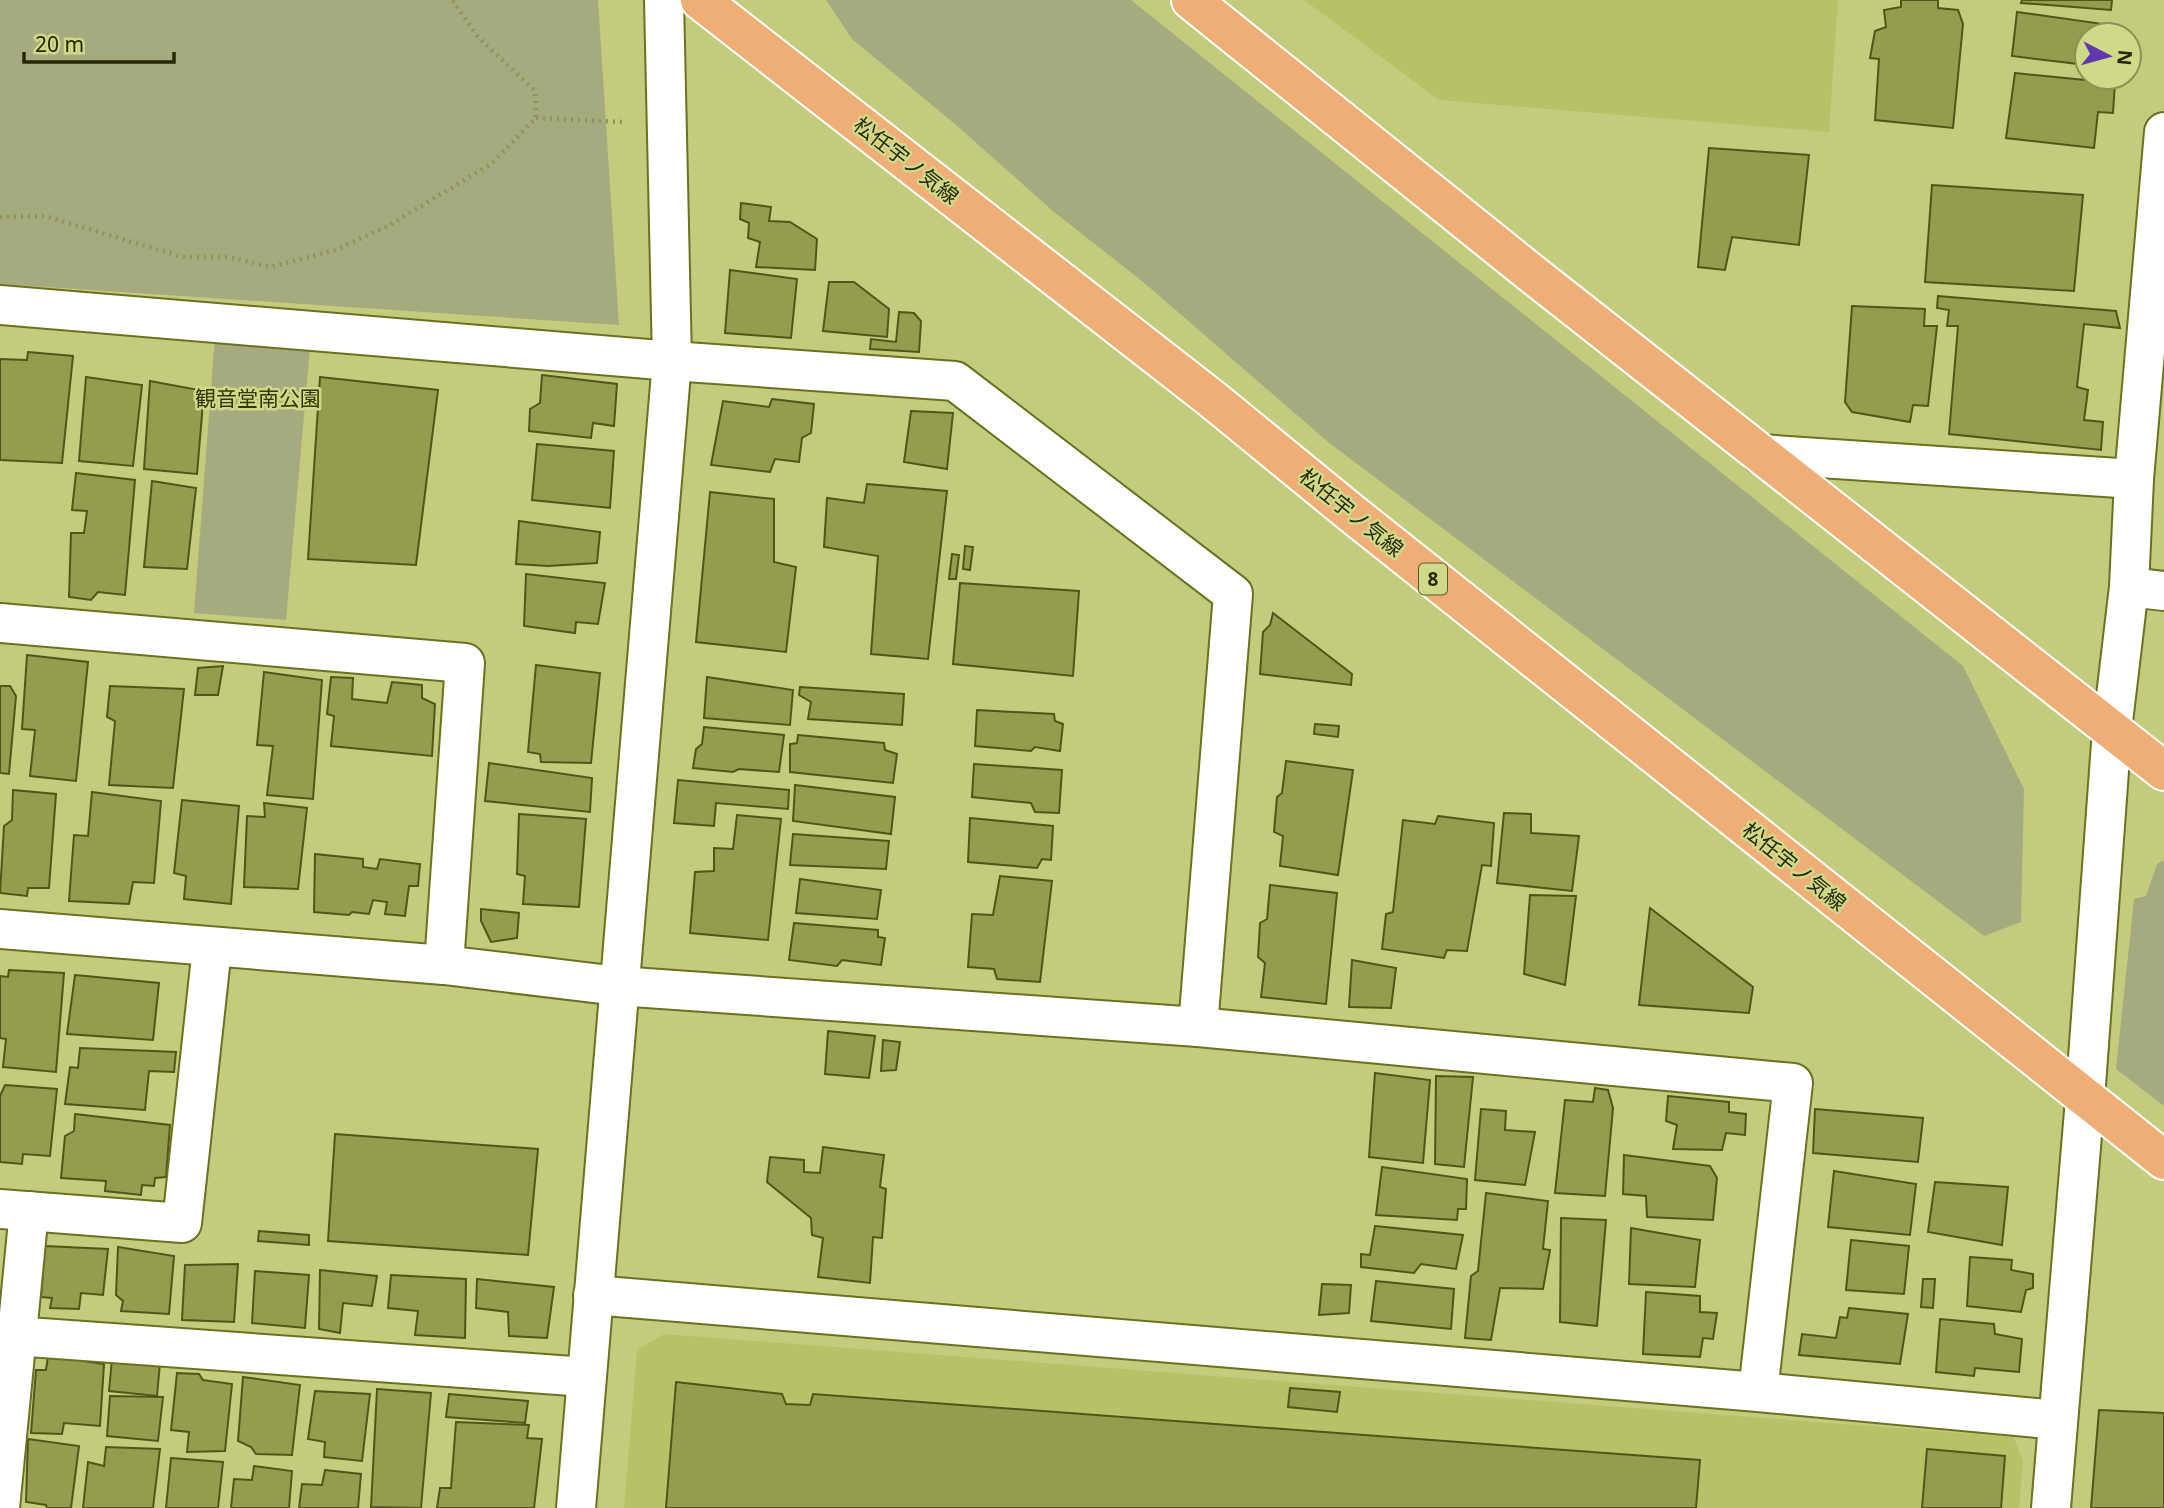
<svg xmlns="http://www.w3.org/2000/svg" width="2164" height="1508" viewBox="0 0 2164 1508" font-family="'Noto Sans','Noto Sans JP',sans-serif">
	<rect width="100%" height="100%" fill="#c3cc7c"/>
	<g fill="#b8c168">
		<polygon points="1304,0 1838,0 1829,132 1439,100"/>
		<polygon points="664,1334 2014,1437 2023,1462 2019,1508 624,1508 637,1350"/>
	</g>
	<g fill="#a5ab7f">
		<polygon points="0,0 598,0 619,325 0,284"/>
		<polygon points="826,0 1131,0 1963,666 2024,789 2021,922 1984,936 1328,442 1142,281 1054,212 955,124 852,39"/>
		<polygon points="215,336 310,348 286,620 194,613"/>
		<polygon points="2164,860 2164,1106 2116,1069 2134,899 2146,896 2157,864"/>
	</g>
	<g fill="#959c4d" stroke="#515618" stroke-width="2">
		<polygon points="1901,0 1938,0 1938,8 1958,10 1963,24 1953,128 1875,120 1879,59 1870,58 1875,31 1886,27 1884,10 1901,7"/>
		<polygon points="2022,0 2112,0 2111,10 2021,3"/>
		<polygon points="2017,12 2110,25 2109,35 2087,35 2087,65 2012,56"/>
		<polygon points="2015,73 2115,83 2113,113 2098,112 2094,148 2006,138"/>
		<polygon points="1709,148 1809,155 1799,245 1732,237 1725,270 1698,267"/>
		<polygon points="1932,185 2083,195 2074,291 1925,282"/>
		<polygon points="741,203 771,207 769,221 790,222 817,239 815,270 756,267 760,242 748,238 749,223 740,219"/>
		<polygon points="730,270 797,279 791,338 725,333"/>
		<polygon points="829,282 854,282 889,309 887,337 823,331"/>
		<polygon points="1938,296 2116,311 2120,328 2084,324 2077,387 2088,390 2084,420 2103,422 2101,450 1949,434 1958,326 1947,326 1949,310 1937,308"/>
		<polygon points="1852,306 1925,309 1924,326 1937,326 1928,406 1913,405 1910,422 1852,412 1845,402"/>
		<polygon points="899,312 914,313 921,321 919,352 870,349 871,339 896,342"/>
		<polygon points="28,352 73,356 62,463 0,460 0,359 27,360"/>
		<polygon points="542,375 617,384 614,426 593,423 591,438 529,431 530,409 540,403"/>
		<polygon points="86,377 142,385 133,466 79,461"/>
		<polygon points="320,377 438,390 416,565 308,559"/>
		<polygon points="150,381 204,391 197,474 144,469"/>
		<polygon points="772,399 814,404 811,433 802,438 799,462 775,459 770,472 711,465 723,401 769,407"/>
		<polygon points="911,411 953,413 947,469 904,462"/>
		<polygon points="537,444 614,451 610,508 532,500"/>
		<polygon points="76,473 135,480 125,595 98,592 91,600 69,597 71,533 84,533 87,511 72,510"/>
		<polygon points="152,481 196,488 187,569 144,567"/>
		<polygon points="867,484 947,491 928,659 871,654 878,556 824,547 827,498 864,503"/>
		<polygon points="710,492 774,499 774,562 796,567 786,652 696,642"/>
		<polygon points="519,521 600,532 597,563 548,566 516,564"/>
		<polygon points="965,546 973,547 970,570 963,569"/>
		<polygon points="952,554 959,555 956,579 949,579"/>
		<polygon points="526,574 605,583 598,624 576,622 575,633 524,626"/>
		<polygon points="960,583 1079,591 1073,676 953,664"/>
		<polygon points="1273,613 1352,674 1351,685 1260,674 1263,632 1270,625"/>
		<polygon points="27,655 88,662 76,781 30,776 35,730 22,729"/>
		<polygon points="536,665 600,673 591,763 541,762 540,754 528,752"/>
		<polygon points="223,666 218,695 195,695 198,668"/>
		<polygon points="264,672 322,680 313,799 267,795 273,746 257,745"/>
		<polygon points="331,677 353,678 352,699 387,703 392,682 422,685 422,698 435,704 432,756 331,746 334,716 327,714"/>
		<polygon points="707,677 793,690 790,725 704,718"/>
		<polygon points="0,686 10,686 16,696 9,774 0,773"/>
		<polygon points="110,686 184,689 173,788 109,785 115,721 107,717"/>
		<polygon points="800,687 904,694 902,725 808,719 811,702 799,695"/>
		<polygon points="977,710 1054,714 1055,721 1063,724 1060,751 1035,747 1031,751 975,746"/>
		<polygon points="1315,724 1339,726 1338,737 1314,734"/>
		<polygon points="704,727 784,735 779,772 739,769 733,772 693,768 696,749 702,744"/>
		<polygon points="798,735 884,743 885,750 897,754 893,783 790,772 790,744 797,743"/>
		<polygon points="1286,761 1353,770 1338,875 1280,866 1283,836 1274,832 1277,797 1282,793"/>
		<polygon points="489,763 592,778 590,812 485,801"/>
		<polygon points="974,764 1062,770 1059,813 1035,812 1031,803 972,797"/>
		<polygon points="678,780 789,790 788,809 716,803 714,826 674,823"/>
		<polygon points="795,785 895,797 891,834 793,821"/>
		<polygon points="13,790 56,794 49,888 28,888 27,896 0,893 4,826 12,820"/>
		<polygon points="92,792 161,801 154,883 133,882 129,904 69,901 74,835 88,836"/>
		<polygon points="182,800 239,806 231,904 184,899 186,876 174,873"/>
		<polygon points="264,803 307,808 298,889 244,887 247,816 265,817"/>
		<polygon points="1504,813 1531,814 1531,833 1579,836 1572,891 1497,883"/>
		<polygon points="519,814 586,819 579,907 523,904 525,876 517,874"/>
		<polygon points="737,815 781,819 768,940 690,933 695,872 714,871 714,848 733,849"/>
		<polygon points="1438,816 1494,823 1491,866 1482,865 1467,951 1447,950 1444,958 1382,949 1386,914 1393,912 1403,820 1435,824"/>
		<polygon points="970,818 1053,826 1051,860 1042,859 1037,868 968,862"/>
		<polygon points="793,834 889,841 886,869 790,865"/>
		<polygon points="315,854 363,859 363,867 377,869 380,859 420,864 418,886 409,886 405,916 385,914 387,902 373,900 369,914 352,912 349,915 314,912"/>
		<polygon points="1000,876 1052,881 1040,982 997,979 994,969 968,967 972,914 993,915"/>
		<polygon points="800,879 881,890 877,919 796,913"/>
		<polygon points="1270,885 1337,893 1326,1004 1261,997 1265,963 1258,957 1260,923 1267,919"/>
		<polygon points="1530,895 1576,896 1565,985 1524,974"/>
		<polygon points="1650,908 1753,987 1749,1013 1639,1005"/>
		<polygon points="481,909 519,913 517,938 491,942 481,921"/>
		<polygon points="794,923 878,930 878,937 885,938 881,965 842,960 837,966 789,960"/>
		<polygon points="1352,960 1396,968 1391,1008 1349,1007"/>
		<polygon points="9,970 64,973 56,1072 3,1067 6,1039 0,1038 0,976 8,977"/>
		<polygon points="75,975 159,983 153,1040 67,1034"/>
		<polygon points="828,1031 875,1036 869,1078 825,1074"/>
		<polygon points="883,1040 900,1042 896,1070 881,1071"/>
		<polygon points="80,1048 176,1052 174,1072 149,1071 145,1110 65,1104 70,1067 78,1068"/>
		<polygon points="1375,1073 1430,1080 1423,1163 1369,1157"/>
		<polygon points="1436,1076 1473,1077 1464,1167 1435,1164"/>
		<polygon points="5,1085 57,1089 50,1156 23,1154 22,1164 0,1162 0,1096"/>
		<polygon points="1595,1088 1608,1090 1613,1108 1605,1196 1555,1193 1565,1100 1593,1102"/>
		<polygon points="1668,1096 1729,1102 1729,1112 1746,1114 1745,1135 1726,1133 1722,1150 1673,1149 1677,1125 1666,1121"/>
		<polygon points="1481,1109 1506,1111 1505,1130 1535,1132 1525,1185 1475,1180"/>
		<polygon points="1815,1109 1923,1118 1918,1162 1813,1153"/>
		<polygon points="75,1114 170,1125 166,1177 155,1178 154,1186 142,1185 141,1195 105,1191 106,1181 61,1178 65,1136 74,1131"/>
		<polygon points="335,1134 538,1149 528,1255 328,1241"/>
		<polygon points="823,1147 884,1155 880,1187 886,1189 882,1238 873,1237 870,1283 818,1277 823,1238 812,1235 811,1218 767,1182 770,1157 804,1160 804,1172 820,1173"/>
		<polygon points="1624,1155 1710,1166 1717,1178 1713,1220 1647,1217 1646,1196 1623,1194"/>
		<polygon points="1382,1167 1467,1179 1466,1209 1458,1209 1457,1220 1376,1215"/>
		<polygon points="1834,1171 1916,1184 1910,1235 1828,1227"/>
		<polygon points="1935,1182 2008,1187 2002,1245 1928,1232"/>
		<polygon points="1486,1193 1548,1201 1543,1249 1550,1250 1543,1289 1500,1288 1491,1340 1465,1338 1471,1276 1478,1271"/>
		<polygon points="1561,1218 1606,1220 1597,1326 1560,1322"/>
		<polygon points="1375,1226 1463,1235 1456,1269 1421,1264 1414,1273 1361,1267 1361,1254 1370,1255"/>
		<polygon points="1631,1228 1700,1240 1695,1287 1629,1284"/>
		<polygon points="259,1231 309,1235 309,1245 258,1241"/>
		<polygon points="1851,1240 1909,1246 1904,1294 1846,1290"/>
		<polygon points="45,1246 108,1249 103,1295 81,1293 79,1309 50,1308 52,1298 41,1297"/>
		<polygon points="118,1247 174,1256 169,1314 121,1311 123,1301 116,1295"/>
		<polygon points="1970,1257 2012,1260 2011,1270 2033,1274 2033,1288 2026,1290 2021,1312 1967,1306"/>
		<polygon points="238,1264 234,1322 182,1320 185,1265"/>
		<polygon points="320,1270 377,1276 372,1306 343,1303 340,1333 319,1329"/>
		<polygon points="255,1271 309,1275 305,1328 252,1323"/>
		<polygon points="391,1275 466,1279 465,1338 415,1335 418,1311 388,1308"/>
		<polygon points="477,1279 554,1287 547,1338 509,1336 508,1312 476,1308"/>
		<polygon points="1923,1279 1935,1279 1933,1308 1921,1307"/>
		<polygon points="1376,1281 1454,1289 1451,1329 1371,1321"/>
		<polygon points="1322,1284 1351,1285 1349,1313 1319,1315"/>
		<polygon points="1646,1292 1700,1296 1700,1312 1717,1313 1713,1339 1703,1338 1700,1357 1643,1354"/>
		<polygon points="1849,1308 1908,1314 1900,1364 1799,1355 1802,1334 1836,1338 1840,1317 1847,1318"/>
		<polygon points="1940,1319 1994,1324 1995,1334 2022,1339 2019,1372 1975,1368 1974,1376 1936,1372"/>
		<polygon points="48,1356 104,1364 100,1426 64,1423 62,1434 31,1433 36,1370 46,1370"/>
		<polygon points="112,1359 160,1363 157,1396 109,1391"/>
		<polygon points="177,1373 199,1374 203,1380 232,1384 225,1451 187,1452 189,1432 171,1430"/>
		<polygon points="243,1377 300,1385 292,1455 256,1454 251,1447 238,1441"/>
		<polygon points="676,1382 782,1394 786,1404 810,1405 813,1394 1700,1460 1696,1508 666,1508"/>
		<polygon points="1290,1388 1340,1392 1337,1412 1288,1407"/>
		<polygon points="377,1389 431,1393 421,1508 371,1507"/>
		<polygon points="315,1391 370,1394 362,1461 324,1457 325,1442 308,1439"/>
		<polygon points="449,1394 528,1401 525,1423 446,1417"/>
		<polygon points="110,1396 163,1397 158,1441 107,1436"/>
		<polygon points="2099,1410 2164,1413 2164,1508 2091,1508"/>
		<polygon points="456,1422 529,1425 527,1438 542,1439 534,1508 437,1508 440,1488 451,1488"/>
		<polygon points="28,1439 79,1446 71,1508 47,1508 46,1505 26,1502"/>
		<polygon points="106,1447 160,1449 153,1508 83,1508 88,1462 104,1466"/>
		<polygon points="1927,1449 2005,1456 2001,1508 1922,1508"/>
		<polygon points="171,1458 223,1462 218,1508 166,1508"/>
		<polygon points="254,1466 292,1471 289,1508 231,1508 234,1479 252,1480"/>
		<polygon points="325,1470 361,1474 358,1508 299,1508 302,1484 322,1485"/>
	</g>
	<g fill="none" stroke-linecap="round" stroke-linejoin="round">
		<defs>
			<g id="minor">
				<polyline points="0,305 672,361 955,381 1233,594 1198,1027"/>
				<polyline points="1760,454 2134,479"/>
				<polyline points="2129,587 2164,591"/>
				<polyline points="0,623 465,663 444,965"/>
				<polyline points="0,929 444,965 618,986 1198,1027 1793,1083 1758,1392"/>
				<polyline points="0,1209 182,1223 212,948"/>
				<polyline points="593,1295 1758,1392 2058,1420"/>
				<polyline points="0,1335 586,1377"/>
				<polyline points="0,1508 29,1211"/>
				<polyline points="576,1508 672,361 664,0"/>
				<polyline points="2051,1508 2085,1099 2112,730 2129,587 2134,479 2164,132"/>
			</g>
			<g id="major">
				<polyline points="700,0 1212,399 1350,512 2164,1160"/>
				<polyline points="1191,0 1536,277 2164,771"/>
			</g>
		</defs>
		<use href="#minor" stroke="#6b711f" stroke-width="42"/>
		<use href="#major" stroke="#fff" stroke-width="42"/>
		<g stroke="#8e9454" stroke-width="4.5" stroke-dasharray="2 5" stroke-linecap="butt">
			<polyline points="536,118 623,122"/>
			<polyline points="0,217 45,216 183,257 229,257 271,267 335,250 388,226 491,164 536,118 535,91 478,37 452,0"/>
		</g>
		<use href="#minor" stroke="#fff" stroke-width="38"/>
		<use href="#major" stroke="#efae76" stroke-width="38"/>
	</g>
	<g text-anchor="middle" stroke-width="5" stroke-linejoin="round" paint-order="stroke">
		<rect fill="#d0d988" stroke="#595d2d" stroke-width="2" x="1419" y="563.5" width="28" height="31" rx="5"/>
		<g font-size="19" font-weight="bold" fill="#262806">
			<text x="1433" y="586">8</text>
		</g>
		<g font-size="21" fill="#262806" stroke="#d0d988">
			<text transform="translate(906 161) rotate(38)" y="7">松任宇ノ気線</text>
			<text transform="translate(1351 513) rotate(39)" y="7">松任宇ノ気線</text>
			<text transform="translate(1794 867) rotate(39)" y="7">松任宇ノ気線</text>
		</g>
		<g font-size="21" fill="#323600" stroke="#d0d988">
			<text x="258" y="406">観音堂南公園</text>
		</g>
	</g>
	<g transform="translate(2108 56) rotate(96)"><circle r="33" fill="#d0d988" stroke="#8c9254" stroke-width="2"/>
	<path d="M0-5L12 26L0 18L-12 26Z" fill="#6138b0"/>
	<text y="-10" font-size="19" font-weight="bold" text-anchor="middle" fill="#262806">N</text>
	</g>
	<path d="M24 52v10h150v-10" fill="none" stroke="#262806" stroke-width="3.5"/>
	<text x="35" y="52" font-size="21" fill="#262806" stroke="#d0d988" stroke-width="5" paint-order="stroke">20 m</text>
</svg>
